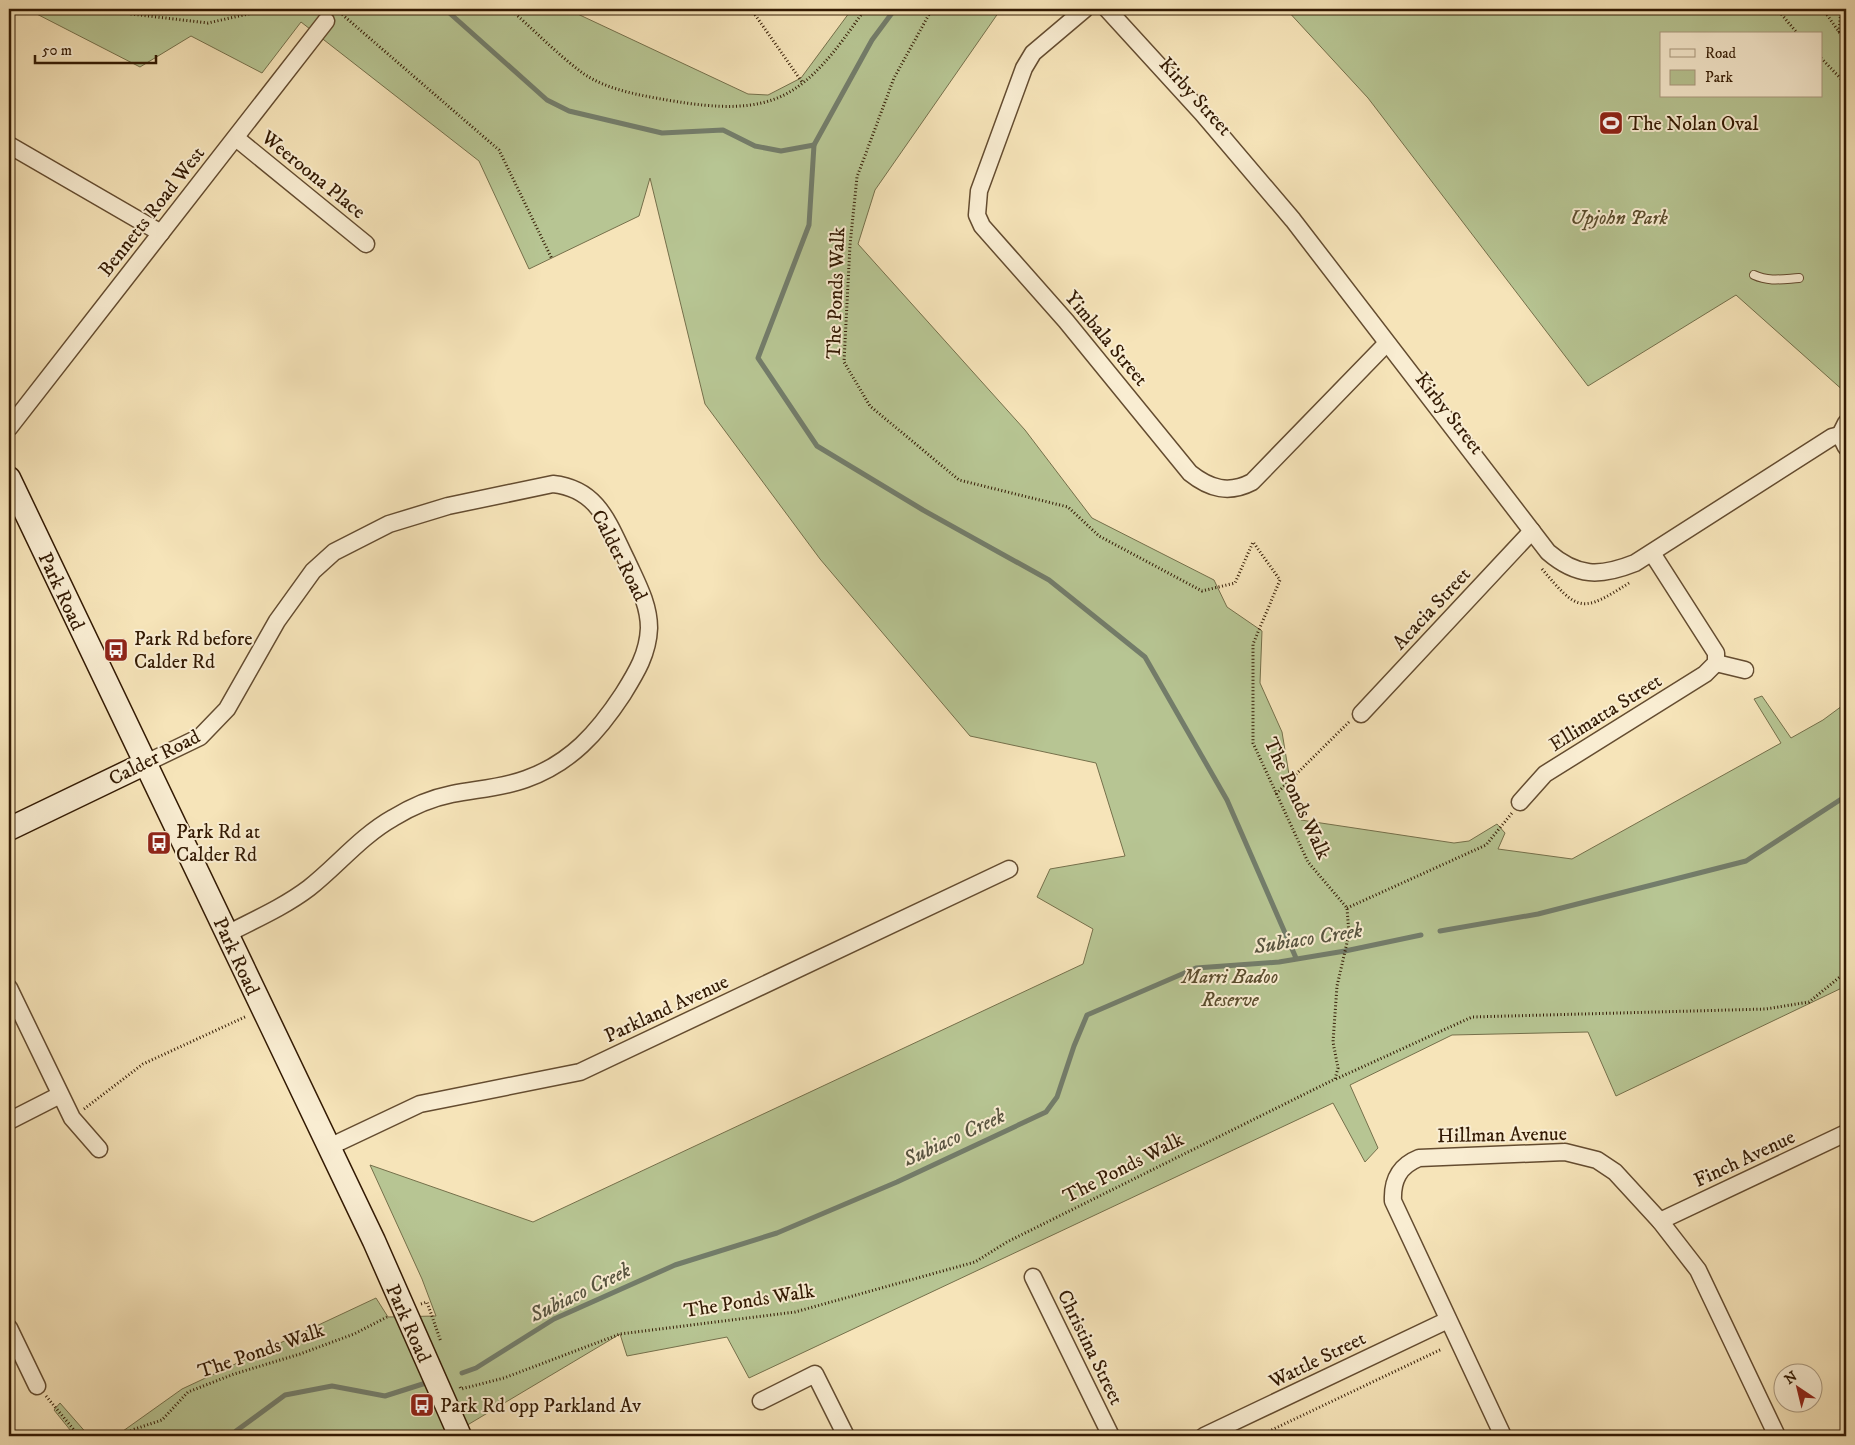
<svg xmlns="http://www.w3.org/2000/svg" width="1855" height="1445" viewBox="0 0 1855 1445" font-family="'IM FELL DW Pica',serif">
	<rect width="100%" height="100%" fill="#f6e4b9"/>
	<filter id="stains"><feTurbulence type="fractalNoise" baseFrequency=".004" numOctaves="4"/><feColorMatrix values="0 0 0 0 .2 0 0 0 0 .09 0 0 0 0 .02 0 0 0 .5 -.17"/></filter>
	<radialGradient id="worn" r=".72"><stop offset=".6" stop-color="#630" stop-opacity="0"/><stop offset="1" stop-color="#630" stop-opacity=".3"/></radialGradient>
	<g fill="#b7c593" stroke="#75704b" fill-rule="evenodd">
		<polygon points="27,9 567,9 748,94 768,95 801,78 852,9 1001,9 875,190 858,244 1025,430 1092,518 1214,580 1227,607 1262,631 1260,683 1282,732 1294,805 1301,820 1454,843 1469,841 1497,824 1505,833 1498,849 1572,859 1781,743 1754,699 1762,696 1791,738 1823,720 1846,703 1846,986 1616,1096 1588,1032 1452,1035 1350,1085 1378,1148 1365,1162 1333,1103 749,1378 727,1337 627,1356 620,1334 449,1436 116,1436 182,1389 376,1298 388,1317 436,1316 422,1279 370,1165 533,1222 1083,964 1093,929 1037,897 1050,869 1125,856 1096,763 970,736 820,559 705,404 650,178 639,216 529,269 479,161 301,22 262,73 191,36 140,67"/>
		<path d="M1286,9H1846V393L1736,295L1588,386L1368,98ZM1661,34H1821V96H1661Z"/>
		<polygon points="60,1403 89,1436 75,1436 54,1410"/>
	</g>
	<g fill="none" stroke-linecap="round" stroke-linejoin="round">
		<g stroke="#737d6b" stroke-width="5">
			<polyline points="445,9 547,100 569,111 662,133 723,130 755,146 781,151 814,145 809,225 758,358 817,446 923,510 1049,580 1145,657 1227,800 1296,958"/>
			<polyline points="814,145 872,40 895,9"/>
			<polyline points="1440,931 1538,914 1746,861 1846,796"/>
			<polyline points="462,1373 476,1368 554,1319 675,1265 777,1233 897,1182 1046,1112 1057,1097 1074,1046 1087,1015 1196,968 1279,962 1345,951 1421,935"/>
			<polyline points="233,1436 236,1431 285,1395 332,1386 385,1396 429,1382"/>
		</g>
		<defs>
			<path id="lane" d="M1754,275C1769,282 1783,279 1799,278"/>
			<g id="street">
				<path d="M1085,9L1033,53L1024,68L979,191L977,215L982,226L1066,321L1190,473C1210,489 1229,494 1252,482L1387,343"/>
				<path d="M1107,9L1202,113L1293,220L1548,552C1577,577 1600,577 1635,563L1832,437L1840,435"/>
				<polyline points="236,138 366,244"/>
				<polyline points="9,145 161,233"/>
				<polyline points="1846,423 1840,435 1846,447"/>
				<polyline points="9,428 326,21"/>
				<polyline points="1716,663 1745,670"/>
				<polyline points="1361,714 1532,531"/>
				<path d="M144,764L200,737L227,709L277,621L313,571L334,552L389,524L448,506L553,484C599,489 609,525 627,561C637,583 649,604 649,628C648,654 636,673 623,694C598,732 571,763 526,779C502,788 477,789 452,794C432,798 411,807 393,818C361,836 337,866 309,888C284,907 254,920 227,934"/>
				<polyline points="1520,802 1545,774 1705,674 1716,663 1716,653 1652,553"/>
				<polyline points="9,988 72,1118 99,1149"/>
				<polyline points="9,1121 60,1095"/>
				<polyline points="329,1147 420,1104 580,1072 1009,869"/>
				<polyline points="1660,1221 1846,1133"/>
				<polyline points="1033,1277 1111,1436"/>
				<polyline points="9,1328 37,1386"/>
				<polyline points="761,1401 815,1374 846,1436"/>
				<polyline points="1204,1436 1448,1320"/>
				<path d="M1503,1436L1393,1201C1392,1180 1399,1166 1419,1158L1565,1152L1597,1160L1615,1172L1660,1221L1698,1270L1777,1436"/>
			</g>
			<g id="secondary">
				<polyline points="9,478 374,1241 460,1436"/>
				<polyline points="9,829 144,764"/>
			</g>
		</defs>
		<use href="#lane" stroke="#644c30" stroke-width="10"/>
		<use href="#street" stroke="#644c30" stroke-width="19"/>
		<use href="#secondary" stroke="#331a03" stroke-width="25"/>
		<g stroke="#331a03" stroke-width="3" stroke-dasharray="1 2.5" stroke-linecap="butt">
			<polyline points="89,9 208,23 270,9"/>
			<path d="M510,9C534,30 558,55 584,74C608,90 639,95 667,100C776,119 804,98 865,9"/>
			<polyline points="751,9 802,82"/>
			<polyline points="1777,9 1798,34"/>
			<polyline points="1823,9 1846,42"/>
			<polyline points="337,10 499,150 552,259"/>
			<polyline points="1839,32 1841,9"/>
			<polyline points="1821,58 1846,84"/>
			<path d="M1542,569C1578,612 1582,613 1629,583"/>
			<polyline points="1276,794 1349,722"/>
			<polyline points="1347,908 1486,845 1512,813"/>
			<polyline points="1336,1079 1472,1017 1766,1009 1809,1002 1846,972"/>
			<polyline points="84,1109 143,1064 247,1016"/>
			<polyline points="421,1304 427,1302 441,1342"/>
			<polyline points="460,1387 461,1389 504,1378 620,1334 795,1312 975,1262 1007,1242 1335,1079 1338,1068 1333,1042 1337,986 1349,934 1347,908 1308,862 1253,743 1253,644 1280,580 1253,542 1235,583 1202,591 1099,536 1068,507 959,480 870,406 844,362 850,245 857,177 894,78 932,9"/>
			<polyline points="46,1396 79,1436"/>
			<polyline points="126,1436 132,1430 162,1420 188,1392 234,1374 300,1354 354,1334 387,1317"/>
			<polyline points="1259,1436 1442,1349"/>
		</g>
		<use href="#lane" stroke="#f9edd2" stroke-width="8"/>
		<use href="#street" stroke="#f9edd2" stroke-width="16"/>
		<use href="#secondary" stroke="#f9edd2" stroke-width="22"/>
	</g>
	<defs>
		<symbol id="stadium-square" viewBox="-11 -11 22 22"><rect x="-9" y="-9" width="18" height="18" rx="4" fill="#8f2418" stroke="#f9edd2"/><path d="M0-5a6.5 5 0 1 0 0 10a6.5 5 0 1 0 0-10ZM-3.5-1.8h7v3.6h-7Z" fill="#fff"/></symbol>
		<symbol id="bus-square" viewBox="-11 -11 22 22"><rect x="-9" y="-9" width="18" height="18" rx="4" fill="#8f2418" stroke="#f9edd2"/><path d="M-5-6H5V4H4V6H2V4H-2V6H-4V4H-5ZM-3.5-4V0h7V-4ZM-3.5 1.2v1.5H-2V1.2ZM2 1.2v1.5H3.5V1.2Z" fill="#fff"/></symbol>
	</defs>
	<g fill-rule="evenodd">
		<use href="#stadium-square" x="1597" y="109" width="28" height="28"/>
		<use href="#bus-square" x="102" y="636" width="28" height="28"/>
		<use href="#bus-square" x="145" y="829" width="28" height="28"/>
		<use href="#bus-square" x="408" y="1391" width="28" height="28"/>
	</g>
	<g text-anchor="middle" stroke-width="4" stroke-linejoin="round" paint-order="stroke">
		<g font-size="20" fill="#331a03" stroke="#f9edd2">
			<text transform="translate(1196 96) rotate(48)" y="7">Kirby Street</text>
			<text transform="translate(314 174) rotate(39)" y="7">Weeroona Place</text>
			<text transform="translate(151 211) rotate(-52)" y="7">Bennetts Road West</text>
			<text transform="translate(835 293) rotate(-88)" y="7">The Ponds Walk</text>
			<text transform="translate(1107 338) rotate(50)" y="7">Yimbala Street</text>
			<text transform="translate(1450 413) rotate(52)" y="7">Kirby Street</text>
			<text transform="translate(620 555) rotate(63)" y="7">Calder Road</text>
			<text transform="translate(62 591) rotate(65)" y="7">Park Road</text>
			<text transform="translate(1431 608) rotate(-47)" y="7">Acacia Street</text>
			<text transform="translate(1605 712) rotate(-32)" y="7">Ellimatta Street</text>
			<text transform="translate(154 757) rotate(-27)" y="7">Calder Road</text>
			<text transform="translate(1298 798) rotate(65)" y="7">The Ponds Walk</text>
			<text transform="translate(237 956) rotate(65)" y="7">Park Road</text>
			<text transform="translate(666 1008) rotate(-25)" y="7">Parkland Avenue</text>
			<text transform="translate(1502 1134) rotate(-1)" y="7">Hillman Avenue</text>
			<text transform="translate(1744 1158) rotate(-25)" y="7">Finch Avenue</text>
			<text transform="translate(1123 1167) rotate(-27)" y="7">The Ponds Walk</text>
			<text transform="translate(749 1300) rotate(-9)" y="7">The Ponds Walk</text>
			<text transform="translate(409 1323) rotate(66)" y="7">Park Road</text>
			<text transform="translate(1091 1347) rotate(64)" y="7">Christina Street</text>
			<text transform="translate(261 1350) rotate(-19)" y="7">The Ponds Walk</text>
			<text transform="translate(1317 1359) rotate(-26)" y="7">Wattle Street</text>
		</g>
		<g font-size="20" fill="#331a03" stroke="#f9edd2" text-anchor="start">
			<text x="1628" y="130">The Nolan Oval</text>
			<text x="134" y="645">Park Rd before<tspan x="134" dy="23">Calder Rd</tspan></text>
			<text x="176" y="838">Park Rd at<tspan x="176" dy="23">Calder Rd</tspan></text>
			<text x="440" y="1412">Park Rd opp Parkland Av</text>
		</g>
		<g font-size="20" font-style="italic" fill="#5b4d2e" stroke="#f9edd2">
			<text x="1619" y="224">Upjohn Park</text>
			<text x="1230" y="983">Marri Badoo<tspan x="1230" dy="23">Reserve</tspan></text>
		</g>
		<g font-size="21" font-style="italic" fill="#585440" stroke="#f9edd2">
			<text transform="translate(1308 938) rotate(-9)" y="7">Subiaco Creek</text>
			<text transform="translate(954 1137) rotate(-25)" y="7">Subiaco Creek</text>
			<text transform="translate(580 1292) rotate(-26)" y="7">Subiaco Creek</text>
		</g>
	</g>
	<rect width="1855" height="1445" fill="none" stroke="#f6e4b9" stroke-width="30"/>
	<rect x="10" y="10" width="1835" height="1425" fill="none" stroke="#331a03" stroke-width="2.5"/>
	<rect x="15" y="15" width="1825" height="1415" fill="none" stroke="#331a03"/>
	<rect x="1660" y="32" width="162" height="65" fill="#f9edd2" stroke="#aa997f"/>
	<rect x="1670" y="49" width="25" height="8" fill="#f9edd2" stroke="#aa997f"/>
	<text x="1705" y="58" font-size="15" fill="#331a03">Road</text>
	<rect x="1670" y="70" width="25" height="15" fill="#b7c593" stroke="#aa997f"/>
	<text x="1705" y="82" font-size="15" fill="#331a03">Park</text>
	<g transform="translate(1798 1388) rotate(325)"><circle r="24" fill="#f9edd2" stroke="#aa997f"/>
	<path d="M0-4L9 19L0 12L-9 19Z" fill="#8f2418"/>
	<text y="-8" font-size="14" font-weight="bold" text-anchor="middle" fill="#331a03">N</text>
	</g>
	<path d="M35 55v8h121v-8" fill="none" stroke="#331a03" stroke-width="2.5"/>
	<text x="42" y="55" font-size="15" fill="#331a03" stroke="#f9edd2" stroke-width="4" paint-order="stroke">50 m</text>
	<rect width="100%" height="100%" filter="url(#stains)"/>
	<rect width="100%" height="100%" fill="url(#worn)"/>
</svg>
